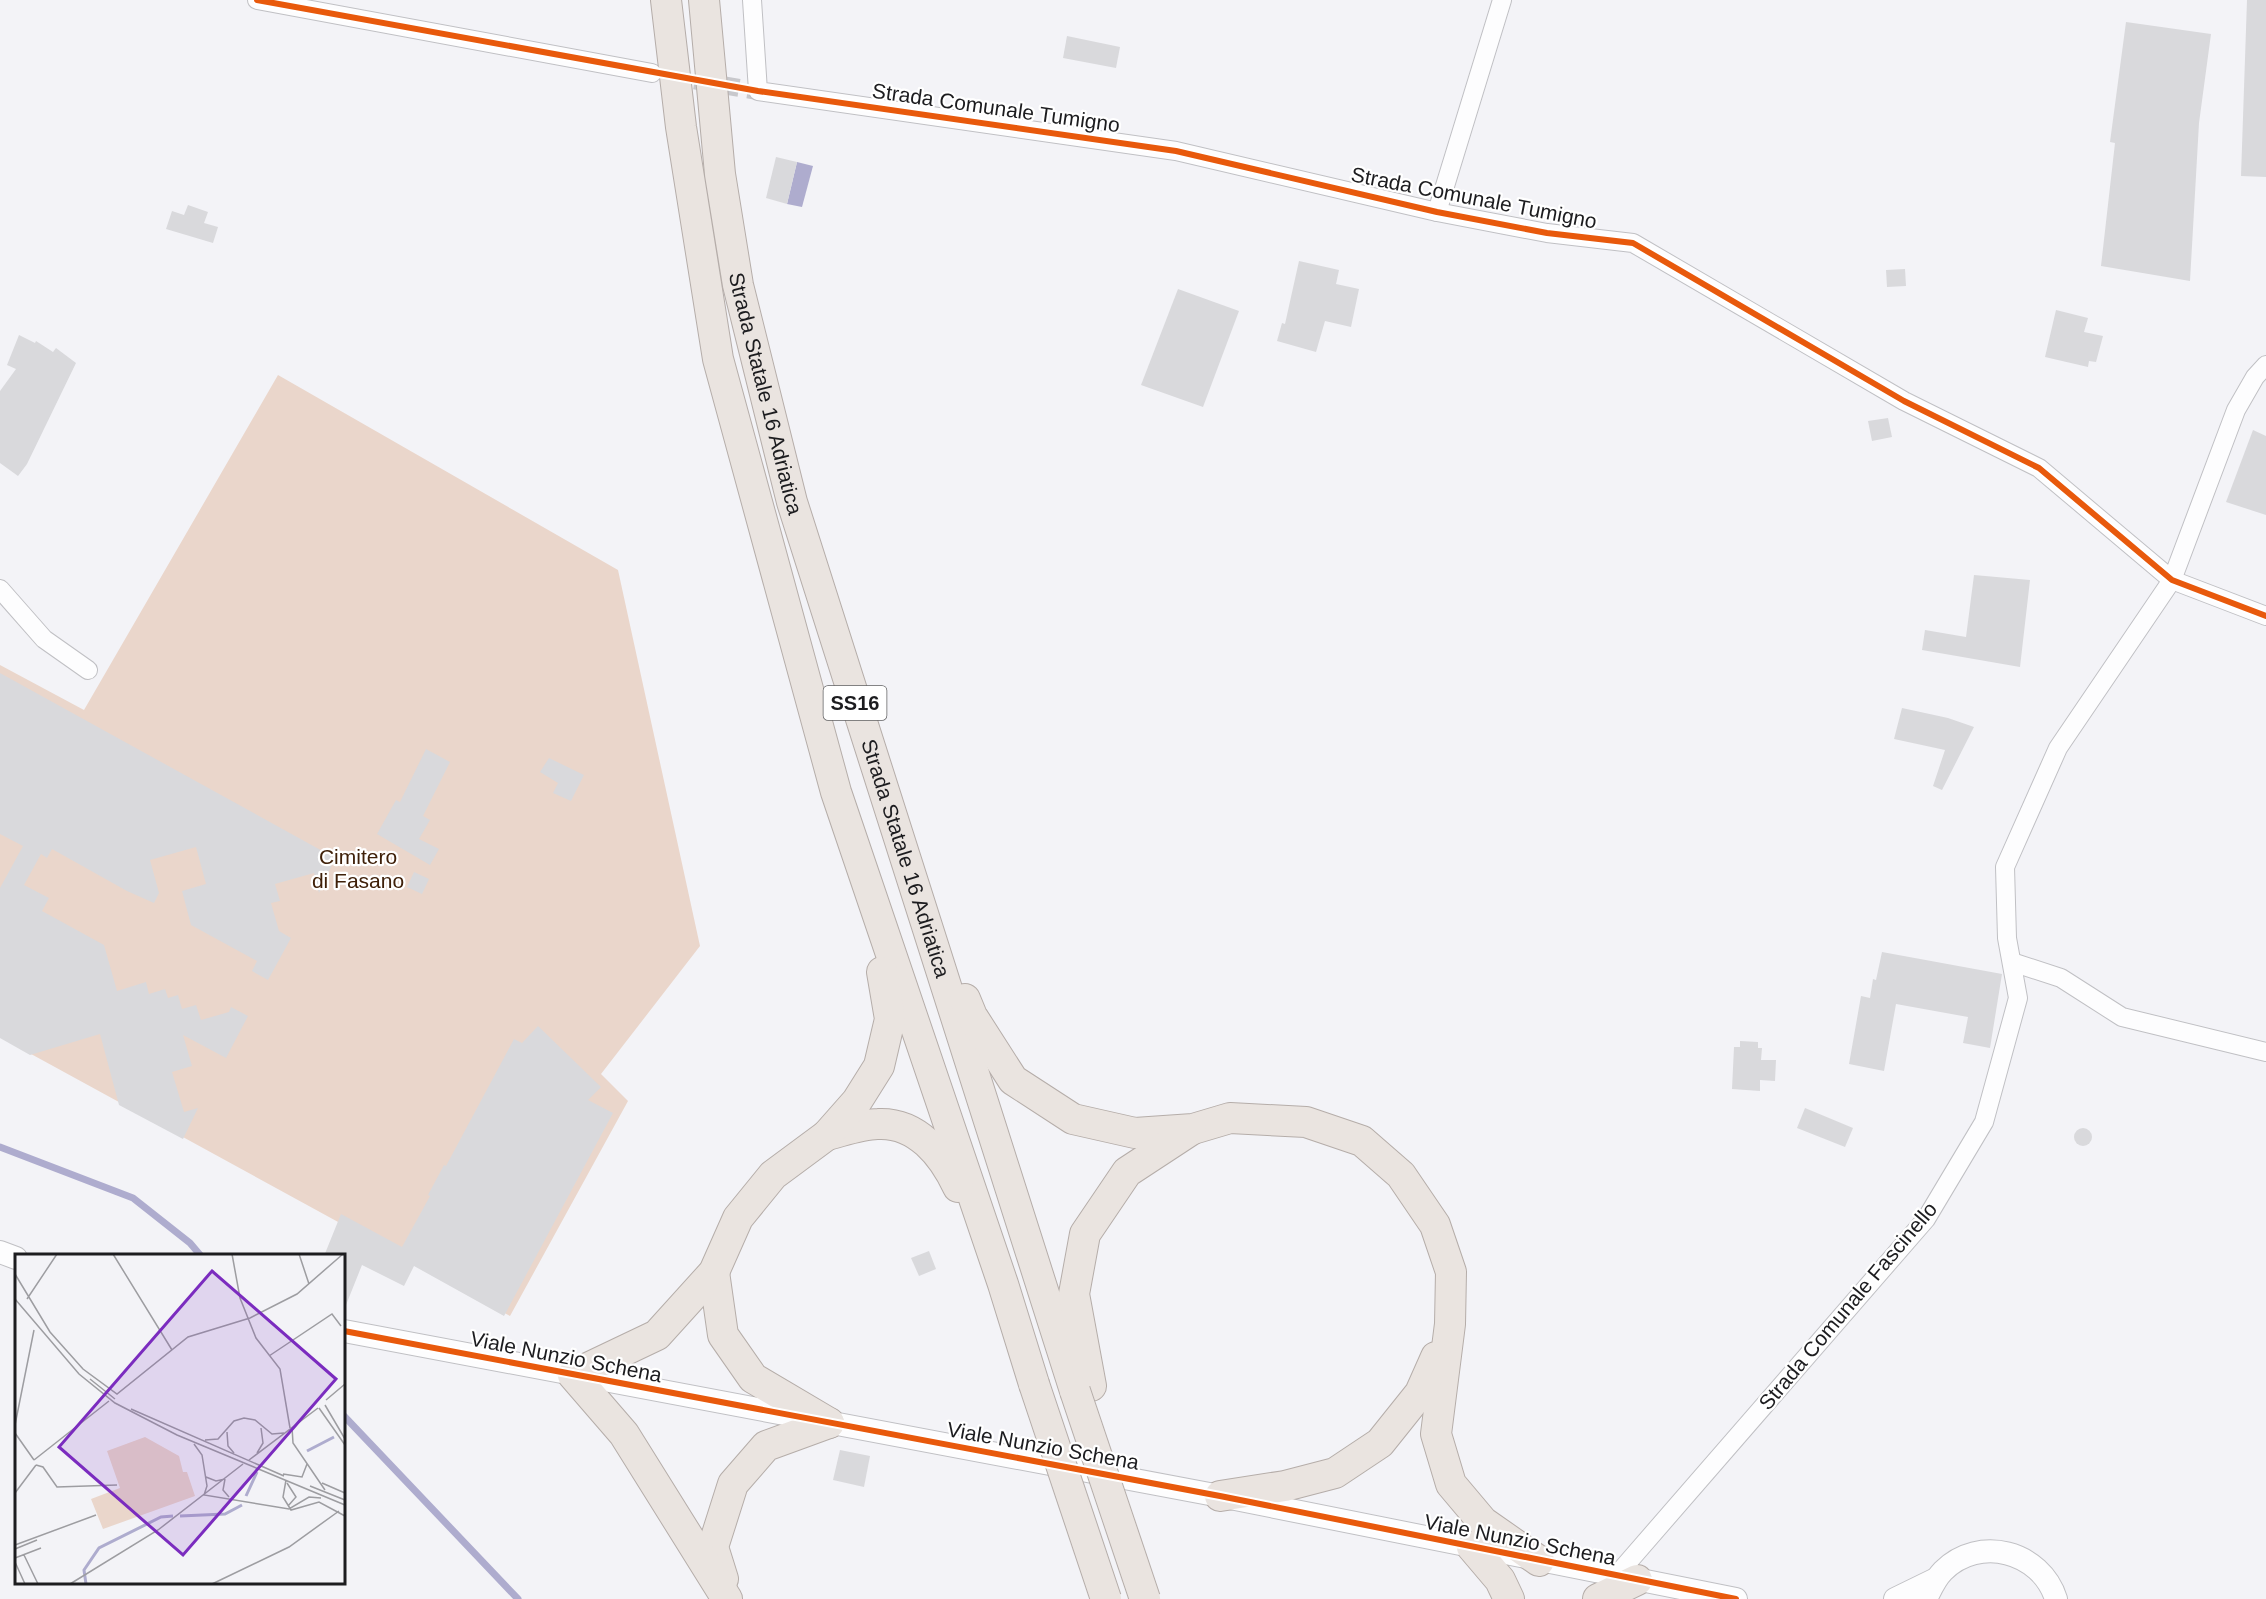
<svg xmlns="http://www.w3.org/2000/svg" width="2266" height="1599" viewBox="0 0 2266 1599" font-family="Arial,sans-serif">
	<rect width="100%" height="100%" fill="#f3f3f7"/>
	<polygon fill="#ead6cb" points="278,375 618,570 700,946 601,1074 628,1101 510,1316 0,1037 0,665 84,710"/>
	<polygon fill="#aeacce" points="797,162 813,166 802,207 787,204"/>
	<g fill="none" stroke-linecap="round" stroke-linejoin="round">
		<g stroke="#aeacce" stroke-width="7">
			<polyline points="0,1147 133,1198 190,1243 201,1256"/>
			<polyline points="344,1416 518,1599"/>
		</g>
	</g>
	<g fill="#d9d9dc">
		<polygon points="2247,0 2266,0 2266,177 2241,176"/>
		<polygon points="2126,22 2211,34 2199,123 2190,281 2101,266 2115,143 2110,142"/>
		<polygon points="1067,36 1120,47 1116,68 1063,58"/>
		<polygon points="776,157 797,162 787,204 766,198"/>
		<polygon points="188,205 208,212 204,223 218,227 213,243 166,229 172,211 184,215"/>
		<polygon points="1299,261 1339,270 1336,284 1359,289 1351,327 1325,321 1316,352 1277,341 1282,323 1285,324"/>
		<polygon points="1905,269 1906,286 1887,287 1886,270"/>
		<polygon points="1178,289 1239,311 1203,407 1141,385"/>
		<polygon points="2056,310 2088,318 2084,332 2103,336 2096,362 2089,361 2088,367 2045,357"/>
		<polygon points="19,335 35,343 36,341 53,352 56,348 76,363 27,464 18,476 0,463 0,391 16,369 7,365"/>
		<polygon points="1888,418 1892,437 1872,441 1868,421"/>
		<polygon points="2253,430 2266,436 2266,515 2226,502"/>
		<polygon points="1974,575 2030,580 2020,667 1922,650 1925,630 1966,637"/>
		<polygon points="0,673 335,858 319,893 314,873 275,884 280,901 271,903 279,931 291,938 268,980 252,971 257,961 191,925 182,891 206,884 196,847 150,860 159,893 154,903 127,891 52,849 47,858 41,854 24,885 49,898 42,911 104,945 117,991 146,982 149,994 165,989 168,998 178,995 182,1009 196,1005 201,1020 229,1012 231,1007 248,1016 226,1058 183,1035 192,1066 172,1072 184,1112 198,1108 183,1139 119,1105 100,1034 30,1055 0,1038 0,888 23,846 0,834"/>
		<polygon points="1902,708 1948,718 1974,727 1942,790 1933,786 1945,750 1894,739"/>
		<polygon points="426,749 450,762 423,816 430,820 419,839 439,849 430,865 377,834 396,800 400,802"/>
		<polygon points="549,758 584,775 571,801 553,793 558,783 540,772"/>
		<polygon points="414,872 429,879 422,894 407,887"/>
		<polygon points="1882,952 2002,974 1990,1048 1963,1043 1968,1017 1896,1004 1884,1071 1849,1064 1861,996 1870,998 1873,979 1876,980"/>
		<polygon points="538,1026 601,1087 588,1100 613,1113 504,1316 414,1266 404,1286 362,1265 344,1310 344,1256 324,1256 341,1214 402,1247 430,1196 428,1195 444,1165 446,1166 514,1039 522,1043"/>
		<polygon points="1740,1041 1758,1042 1758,1048 1762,1048 1761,1060 1776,1060 1775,1081 1760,1080 1760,1091 1732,1089 1734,1047 1740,1047"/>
		<polygon points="1805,1108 1853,1128 1845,1147 1797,1128"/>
		<circle cx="2083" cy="1137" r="9"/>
		<polygon points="929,1251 936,1269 919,1276 911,1258"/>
		<polygon points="840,1450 870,1456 864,1487 833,1480"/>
	</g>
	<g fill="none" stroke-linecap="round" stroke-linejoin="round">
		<polyline stroke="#c8c8cc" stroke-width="18" stroke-dasharray="18 9" stroke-linecap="butt" points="668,76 758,91"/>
		<defs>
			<g id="minor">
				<polyline points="257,0 652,73"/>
				<polyline points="752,0 758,91 1176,151 1437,212 1547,233 1633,243 1904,401 2039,468 2172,580 2266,616"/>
				<polyline points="1437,212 1502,0"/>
				<polyline points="0,589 44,639 88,670"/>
				<polyline points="2012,962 2061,978 2122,1017 2266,1052"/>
				<polyline points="1616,1576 1926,1219 1984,1122 2018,998 2007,938 2005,867 2058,748 2172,580 2236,410 2255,377 2266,365"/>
			</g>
			<g id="tertiary">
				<polyline points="0,1252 16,1258"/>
				<polyline points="344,1331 1220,1496 1736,1599"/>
				<polyline points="1895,1599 1936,1579"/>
				<path d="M1926,1599C1931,1589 1935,1579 1943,1571C1979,1535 2041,1551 2056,1599"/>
			</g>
			<g id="trunk">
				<polyline points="666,0 681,127 718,359 836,792 1003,1284 1034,1384"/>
				<path id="s1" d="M704,0L720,174L738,285L792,502L1075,1391"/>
				<polyline points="965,999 972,1016 1013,1080 1073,1119 1135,1133 1193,1129 1230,1118 1306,1122 1362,1141 1401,1175 1435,1225 1451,1272 1450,1324 1436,1434 1451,1484 1483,1522 1539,1561"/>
				<path d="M827,1135C843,1131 862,1124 878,1124C917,1122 943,1155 958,1187"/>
				<polyline points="714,1272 723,1335 753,1378 829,1423"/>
				<polyline points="1091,1386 1074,1294 1085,1234 1127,1172 1191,1130"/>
				<polyline points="1220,1496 1285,1486 1335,1473 1380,1443 1420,1393 1436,1357"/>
				<polyline points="1472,1547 1500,1580 1509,1599"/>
				<polyline points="723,1579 713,1547 733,1484 766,1446 829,1423"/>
				<polyline points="727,1599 624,1434 573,1375 657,1335 714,1272 738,1218 773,1175 827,1135 857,1101 879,1066 890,1019 882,972"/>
				<polyline points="1598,1599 1637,1580"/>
			</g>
		</defs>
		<use href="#minor" stroke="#c0c0c4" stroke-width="20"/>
		<use href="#tertiary" stroke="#c0c0c4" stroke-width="24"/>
		<use href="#trunk" stroke="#b5ada9" stroke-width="32"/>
		<use href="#minor" stroke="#fdfdfe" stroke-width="18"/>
		<use href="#tertiary" stroke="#fdfdfe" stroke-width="22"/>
		<use href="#trunk" stroke="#eae4e0" stroke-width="30"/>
		<defs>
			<g id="trunk-bridge">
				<polyline points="1034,1384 1106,1599"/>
				<polyline points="1075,1391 1145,1599"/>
			</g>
		</defs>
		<use href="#trunk-bridge" stroke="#b5ada9" stroke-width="32" stroke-linecap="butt"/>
		<use href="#trunk-bridge" stroke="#eae4e0" stroke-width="30"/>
		<defs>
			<g id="cycleway">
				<polyline points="257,0 758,91 1176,151 1437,212 1547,233 1633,243 1904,401 2039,468 2172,580 2266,616"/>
				<polyline points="344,1331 1220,1496 1736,1599"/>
			</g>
		</defs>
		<use href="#cycleway" stroke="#fff" stroke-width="10"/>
		<use href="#cycleway" stroke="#e8590c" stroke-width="6"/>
	</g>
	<g text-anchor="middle" stroke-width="4.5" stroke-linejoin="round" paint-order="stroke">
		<rect fill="#fff" stroke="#606062" stroke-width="1.5" x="823.5" y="686" width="63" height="34" rx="4.5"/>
		<g font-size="20" font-weight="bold" fill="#1c1c1f">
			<text x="855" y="710">SS16</text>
		</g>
		<g font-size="21" fill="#1c1c1f" stroke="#fff">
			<text transform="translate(996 108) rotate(8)" y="7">Strada Comunale Tumigno</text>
			<text transform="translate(1474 198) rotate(11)" y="7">Strada Comunale Tumigno</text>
			<text dy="7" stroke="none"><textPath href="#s1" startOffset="399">Strada Statale 16 Adriatica</textPath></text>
			<text dy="7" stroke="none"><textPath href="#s1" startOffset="885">Strada Statale 16 Adriatica</textPath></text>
			<text transform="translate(1848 1306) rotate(-50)" y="7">Strada Comunale Fascinello</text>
			<text transform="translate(566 1357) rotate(11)" y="7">Viale Nunzio Schena</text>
			<text transform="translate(1043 1446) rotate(10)" y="7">Viale Nunzio Schena</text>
			<text transform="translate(1520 1540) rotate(11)" y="7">Viale Nunzio Schena</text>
		</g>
		<g font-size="21" fill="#3f2009" stroke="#fff">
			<text x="358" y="864">Cimitero<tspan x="358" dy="24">di Fasano</tspan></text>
		</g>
	</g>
	<g transform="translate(15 1254)">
		<rect width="330" height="330" fill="#f3f3f7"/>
		<path d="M130,183L164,202L168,218H172L180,242L88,275L76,245L105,234L92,197Z" fill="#ead6cb"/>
		<path fill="none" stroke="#aeacce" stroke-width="3" d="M292,197L319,183M231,242L242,218M165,262L210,260L227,251M71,330L69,316L84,294L146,263L158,262"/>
		<path fill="none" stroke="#9d9da1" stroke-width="1.5" d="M98,0L157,96M217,0L225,44L241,84L265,115L275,174M284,0L294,30M0,20L35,78L68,115L102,140L173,83L235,64L282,40L328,0M0,45L64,120L100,149L162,181L330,251M12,45L42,0M254,102L317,60L326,72M75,125L100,145M311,146L330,130M310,151L330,185M304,154L330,191M116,155L269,222M0,171L19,76M277,173L278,189L310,236M212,178L213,192L219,199M0,179L19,206M190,186L203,185L219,167L229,164L240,166L257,180L269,179M179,190L187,201L192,232L189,241L274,255L294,243L306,244M242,199L248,189L246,174M19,206L94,147M234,206L303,154M21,211L28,213L42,233L102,231M268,220L287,223L292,210M191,223L201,227L210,225M210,225L208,236L214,243M271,226L268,243L276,256L304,248L330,262M272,229L281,243L273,252M307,229L330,239M295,232L330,246M0,239L21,211M0,291L81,261M0,295L22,286M9,301L23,330M0,304L26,294M0,308L10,330M55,330L143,276L228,210M197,330L274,293L324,257"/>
		<path fill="#7b2cbf" fill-opacity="0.15" stroke="#7b2cbf" stroke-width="3" d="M197,17L321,125L168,301L44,193Z"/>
		<rect width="330" height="330" fill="none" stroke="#1c1c1f" stroke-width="3"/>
	</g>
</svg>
